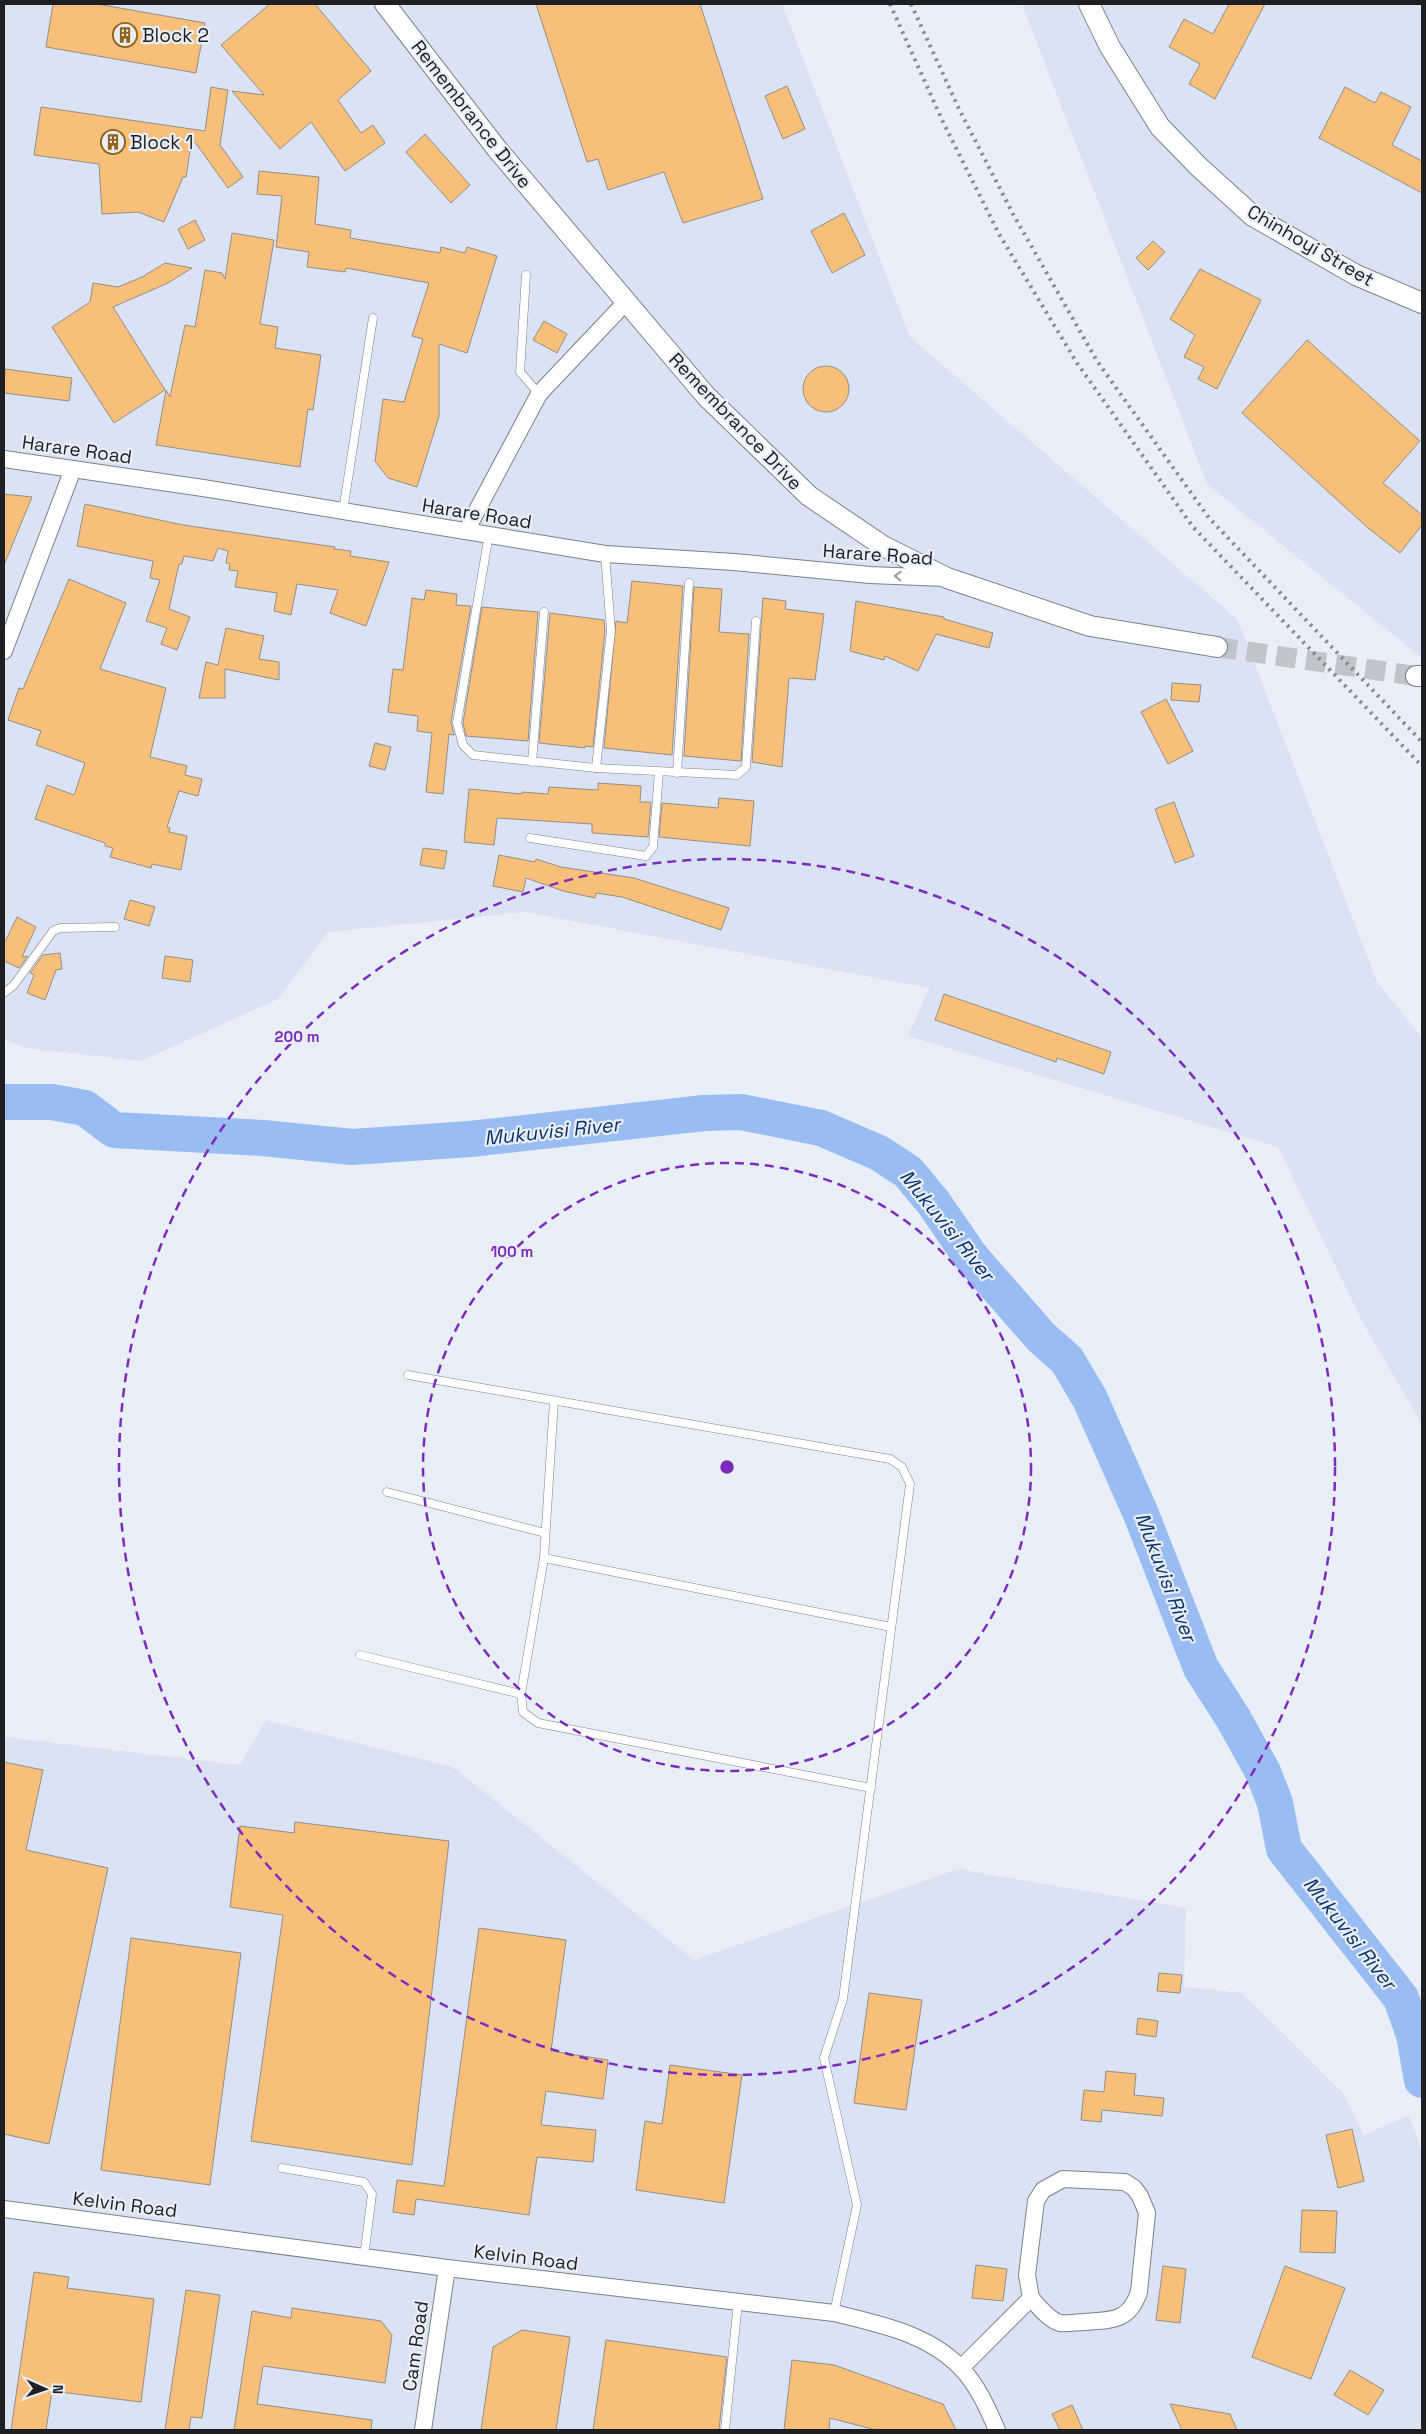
<svg xmlns="http://www.w3.org/2000/svg" width="1426" height="2434" viewBox="0 0 1426 2434" font-family="'Space Grotesk',sans-serif">
	<rect width="100%" height="100%" fill="#e9eff8"/>
	<g fill="#d9e3f3">
		<polygon points="4,4 782,4 910,337 1238,620 1377,982 1422,1038 1422,1424 1363,1323 1278,1147 908,1036 929,988 525,912 328,932 278,999 141,1061 26,1048 4,1039"/>
		<polygon points="1022,4 1422,4 1422,658 1207,484"/>
		<polygon points="266,1720 453,1767 694,1960 958,1869 1186,1908 1184,1987 1242,1993 1342,2092 1364,2135 1409,2115 1422,2152 1422,2430 4,2430 4,1737 240,1765"/>
	</g>
	<g fill="none" stroke-linecap="round" stroke-linejoin="round">
		<polyline stroke="#99bcf2" stroke-width="36" points="4,1102 52,1102 85,1108 114,1130 263,1138 352,1147 470,1139 704,1113 741,1112 821,1128 879,1153 908,1172 933,1202 971,1257 1041,1337 1067,1360 1090,1399 1141,1514 1201,1668 1233,1718 1263,1772 1275,1803 1284,1849 1401,1998 1414,2035 1422,2080"/>
	</g>
	<g fill="#f7bf79" stroke="#958e87">
		<polygon points="53,4 97,4 205,23 196,73 46,47"/>
		<polygon points="270,4 315,4 371,71 338,100 361,133 373,125 385,143 345,171 311,122 280,149 232,91 264,95 221,45"/>
		<polygon points="536,4 700,4 763,199 683,223 664,172 608,190 598,159 587,162"/>
		<polygon points="1229,4 1265,4 1215,99 1189,84 1200,64 1169,47 1184,19 1213,34"/>
		<polygon points="787,86 805,129 783,139 765,96"/>
		<polygon points="211,87 228,90 220,145 243,177 228,188 192,138 186,177 183,177 164,222 138,212 102,214 99,164 34,155 41,107 205,131"/>
		<polygon points="1345,87 1375,103 1381,92 1411,107 1392,145 1422,161 1422,193 1319,138"/>
		<polygon points="425,134 470,185 451,203 406,152"/>
		<polygon points="259,171 319,177 315,224 351,230 350,238 440,253 441,247 465,253 467,247 497,256 467,353 439,344 439,416 417,487 388,478 375,461 383,399 404,402 423,339 412,336 429,283 346,268 345,272 307,267 309,252 276,247 282,196 257,194"/>
		<polygon points="844,213 865,255 832,273 811,231"/>
		<polygon points="195,220 205,240 188,249 178,229"/>
		<polygon points="232,233 274,240 260,324 278,327 275,348 321,355 313,410 308,409 300,467 156,445 166,390 170,397 185,325 195,327 205,270 222,273 225,279"/>
		<polygon points="1153,241 1165,252 1148,270 1136,258"/>
		<polygon points="165,263 192,268 168,283 113,307 165,390 114,423 52,327 90,302 93,283 118,287 142,277"/>
		<polygon points="1200,269 1261,300 1217,389 1198,379 1204,367 1184,357 1195,335 1170,319"/>
		<polygon points="544,321 567,334 557,353 533,340"/>
		<polygon points="1307,340 1420,441 1383,483 1422,515 1422,525 1400,553 1368,528 1242,413"/>
		<circle cx="826" cy="389" r="23"/>
		<polygon points="5,369 72,378 69,401 4,393"/>
		<polygon points="4,494 32,497 4,565"/>
		<polygon points="85,504 183,525 335,547 334,549 351,551 350,556 389,562 366,626 330,613 338,590 297,584 291,615 274,611 277,593 235,587 238,571 229,570 230,564 226,563 228,551 218,548 213,561 184,556 182,564 179,564 169,609 190,617 177,650 161,644 167,628 146,621 160,580 150,578 153,561 77,546"/>
		<polygon points="69,579 126,603 100,669 166,688 150,757 187,766 185,775 202,779 198,796 179,791 167,827 170,828 169,832 187,836 181,870 152,864 151,868 110,857 113,848 105,846 105,843 35,819 47,785 74,795 85,763 36,745 41,731 8,720 19,688 23,689"/>
		<polygon points="632,581 683,586 672,755 604,748 616,621 627,623"/>
		<polygon points="694,587 722,589 719,632 749,634 741,761 684,756"/>
		<polygon points="426,590 457,594 456,605 471,606 451,722 454,735 449,734 443,794 426,792 432,733 417,731 418,716 388,712 393,669 403,670 412,598 424,600"/>
		<polygon points="763,598 786,601 785,609 824,614 815,680 789,678 782,767 752,762"/>
		<polygon points="856,601 944,617 944,619 993,633 989,648 936,634 918,671 885,656 884,660 850,651"/>
		<polygon points="482,607 538,612 528,741 466,736 463,723"/>
		<polygon points="550,613 604,620 605,631 593,747 585,746 585,748 539,743"/>
		<polygon points="226,628 264,636 259,659 279,662 279,680 225,669 225,698 199,698 206,662 218,665"/>
		<polygon points="1172,683 1201,685 1199,702 1171,700"/>
		<polygon points="1166,699 1193,751 1168,764 1141,712"/>
		<polygon points="375,743 391,747 385,770 369,766"/>
		<polygon points="598,783 641,786 640,802 651,802 648,837 592,833 592,824 497,818 494,845 464,842 469,789 522,794 522,792 548,794 549,787 598,790"/>
		<polygon points="719,798 754,801 750,846 659,837 662,803 718,808"/>
		<polygon points="1174,802 1194,856 1175,863 1155,809"/>
		<polygon points="423,848 447,851 444,869 420,865"/>
		<polygon points="499,855 535,862 536,859 561,867 634,878 729,908 721,930 622,897 596,893 595,898 563,891 526,878 523,892 493,886"/>
		<polygon points="130,900 155,907 149,926 124,919"/>
		<polygon points="17,917 36,927 22,957 28,956 19,968 4,961 4,944"/>
		<polygon points="60,953 62,969 56,970 45,1000 27,993 34,975 30,973 43,955"/>
		<polygon points="165,956 193,960 190,982 162,978"/>
		<polygon points="944,994 1111,1052 1104,1074 1057,1058 1056,1062 935,1020"/>
		<polygon points="4,1762 43,1770 26,1850 108,1868 49,2144 4,2134"/>
		<polygon points="295,1822 449,1841 412,2165 251,2141 283,1915 230,1907 240,1826 294,1833"/>
		<polygon points="479,1928 566,1940 551,2051 608,2060 603,2099 546,2091 541,2125 596,2130 593,2162 537,2157 529,2215 416,2199 414,2215 393,2212 397,2180 444,2186"/>
		<polygon points="131,1938 241,1953 210,2185 101,2170"/>
		<polygon points="1159,1973 1182,1975 1180,1993 1157,1991"/>
		<polygon points="869,1993 922,2000 906,2110 854,2103"/>
		<polygon points="1138,2018 1158,2021 1156,2037 1136,2034"/>
		<polygon points="670,2065 742,2075 724,2203 636,2190 645,2121 662,2124"/>
		<polygon points="1106,2071 1136,2074 1134,2095 1164,2098 1162,2116 1102,2110 1101,2122 1081,2120 1084,2090 1104,2092"/>
		<polygon points="1352,2129 1364,2181 1338,2188 1326,2135"/>
		<polygon points="1302,2210 1337,2211 1335,2253 1300,2252"/>
		<polygon points="976,2265 1007,2269 1003,2301 972,2298"/>
		<polygon points="1163,2266 1186,2269 1180,2323 1156,2320"/>
		<polygon points="1285,2266 1345,2288 1311,2379 1252,2357"/>
		<polygon points="34,2272 69,2277 67,2288 154,2299 141,2402 52,2391 46,2430 11,2430"/>
		<polygon points="186,2290 220,2295 202,2418 191,2417 189,2430 165,2430"/>
		<polygon points="292,2308 381,2321 392,2335 385,2383 263,2366 257,2404 372,2420 371,2430 234,2430 252,2311 291,2318"/>
		<polygon points="522,2330 570,2337 556,2430 481,2430 493,2347"/>
		<polygon points="606,2340 727,2357 719,2430 593,2430"/>
		<polygon points="792,2360 834,2365 943,2404 956,2430 876,2430 830,2418 829,2430 784,2430"/>
		<polygon points="1350,2370 1384,2390 1368,2415 1334,2395"/>
		<polygon points="1170,2404 1230,2414 1237,2430 1182,2430"/>
		<polygon points="1072,2405 1083,2430 1060,2430 1052,2414"/>
	</g>
	<g fill="none" stroke-linecap="round" stroke-linejoin="round">
		<polyline stroke="#c0c5cd" stroke-width="20" stroke-dasharray="20 10" stroke-linecap="butt" points="1217,647 1416,676"/>
		<defs>
			<g id="service">
				<polyline points="526,275 520,372 539,394"/>
				<polyline points="343,511 373,318"/>
				<polyline points="489,534 457,723 463,745 473,755 596,768 737,775 746,767 756,621"/>
				<polyline points="532,762 544,612"/>
				<polyline points="596,768 611,631 605,554"/>
				<polyline points="677,773 689,583"/>
				<polyline points="530,838 646,856 653,847 659,772"/>
				<polyline points="4,993 14,985 53,931 60,928 115,927"/>
				<polyline points="408,1375 890,1459 902,1467 910,1484 843,1999 824,2058 857,2205 834,2313"/>
				<polyline points="554,1401 544,1558 521,1694 523,1712 538,1723 871,1788"/>
				<polyline points="387,1492 545,1533"/>
				<polyline points="544,1558 891,1627"/>
				<polyline points="360,1655 521,1694"/>
				<polyline points="282,2168 364,2182 372,2194 364,2257"/>
				<polyline points="725,2430 738,2302"/>
			</g>
			<g id="minor">
				<polyline points="4,459 203,488 605,554 734,562 870,575 945,578"/>
				<polyline points="466,531 539,394 626,302"/>
				<polyline points="4,651 73,469"/>
				<path d="M4,2209L447,2268L834,2313C878,2324 927,2333 960,2367C977,2384 988,2409 997,2430"/>
				<path d="M961,2368L1031,2298C1039,2307 1049,2320 1060,2323C1067,2324 1077,2322 1084,2322C1111,2320 1129,2322 1139,2292L1147,2213L1140,2196L1134,2188L1125,2182L1063,2179L1043,2190L1036,2201L1027,2275L1031,2298"/>
				<polyline points="423,2430 447,2268"/>
			</g>
			<g id="tertiary">
				<polyline points="385,4 497,149 706,396 809,496 883,546 947,578 1090,626 1217,647"/>
				<polyline points="1089,4 1110,47 1160,127 1199,167 1253,216 1356,275 1422,303"/>
				<polyline points="1416,676 1422,676"/>
			</g>
		</defs>
		<use href="#service" stroke="#7c828a" stroke-width="9"/>
		<use href="#minor" stroke="#7c828a" stroke-width="18"/>
		<use href="#tertiary" stroke="#7c828a" stroke-width="22"/>
		<use href="#service" stroke="#fff" stroke-width="8"/>
		<use href="#minor" stroke="#fff" stroke-width="16"/>
		<use href="#tertiary" stroke="#fff" stroke-width="20"/>
		<g stroke="#868a90" stroke-width="4" stroke-dasharray="2.5 5" stroke-linecap="butt">
			<polyline points="890,4 943,122 999,234 1077,363 1193,527 1422,766"/>
			<polyline points="911,4 959,109 1013,214 1097,361 1209,518 1422,742"/>
		</g>
	</g>
	<defs><path id="oneway-chevron" d="M-2-3.5L2.5 0L-2 3.5" fill="none" stroke-width="1.6" stroke-linecap="round" stroke-linejoin="round" transform="scale(1.25)"/></defs>
	<use stroke="#999a9c" href="#oneway-chevron" transform="translate(898 576) rotate(-178)"/>
	<g fill="none" stroke="#7b2cbf" stroke-width="2.5" stroke-dasharray="9 6">
		<circle cx="727" cy="1467" r="304"/>
		<circle cx="727" cy="1467" r="608"/>
	</g>
	<defs>
		<symbol id="building-ring" viewBox="-11 -11 22 22"><circle r="9.5" fill="#e9eff8" stroke="#946214" stroke-width="1.5"/><path d="M-4-6H4V6H1V3H-1V6H-4ZM-2.5-4.3h1.7v1.8h-1.7ZM.8-4.3h1.7v1.8H.8ZM-2.5-1h1.7V.8h-1.7ZM.8-1h1.7V.8H.8Z" fill="#946214"/></symbol>
	</defs>
	<g fill-rule="evenodd">
		<use href="#building-ring" x="111" y="21" width="28" height="28"/>
		<use href="#building-ring" x="99" y="128" width="28" height="28"/>
	</g>
	<g text-anchor="middle" stroke-width="4.5" stroke-linejoin="round" paint-order="stroke">
		<g font-size="19" fill="#1d1f22" stroke="#e9eff8" text-anchor="start">
			<text x="142" y="42">Block 2</text>
			<text x="130" y="149">Block 1</text>
		</g>
		<g font-size="19" fill="#1d1f22" stroke="#e9eff8">
			<text transform="translate(472 114) rotate(52)" y="7">Remembrance Drive</text>
			<text transform="translate(1311 245) rotate(30)" y="7">Chinhoyi Street</text>
			<text transform="translate(736 421) rotate(46)" y="7">Remembrance Drive</text>
			<text transform="translate(77 449) rotate(8)" y="7">Harare Road</text>
			<text transform="translate(477 513) rotate(9)" y="7">Harare Road</text>
			<text transform="translate(878 554) rotate(4)" y="7">Harare Road</text>
			<text transform="translate(125 2204) rotate(7)" y="7">Kelvin Road</text>
			<text transform="translate(526 2257) rotate(7)" y="7">Kelvin Road</text>
			<text transform="translate(415 2346) rotate(-82)" y="7">Cam Road</text>
		</g>
		<g font-size="20" font-style="italic" fill="#0c326d" stroke="#e9eff8">
			<text transform="translate(552 1131) rotate(-6)" y="7">Mukuvisi River</text>
			<text transform="translate(947 1225) rotate(51)" y="7">Mukuvisi River</text>
			<text transform="translate(1166 1577) rotate(69)" y="7">Mukuvisi River</text>
			<text transform="translate(1350 1933) rotate(52)" y="7">Mukuvisi River</text>
		</g>
	</g>
	<circle cx="727" cy="1467" r="8" fill="#7b2cbf" stroke="#e9eff8" stroke-width="2.5"/>
	<g font-size="15" text-anchor="middle" font-weight="bold" fill="#7b2cbf" stroke="#e9eff8" stroke-width="4.5" stroke-linejoin="round" paint-order="stroke">
		<text x="297" y="1042">200 m</text>
		<text x="512" y="1257">100 m</text>
	</g>
	<rect width="1426" height="2434" fill="none" stroke="#1d1f22" stroke-width="10"/>
	<g transform="translate(45 2389) rotate(92)" stroke="#e9eff8" stroke-width="4" paint-order="stroke">
	<path d="M0-4L9 19L0 12L-9 19Z" fill="#1d1f22"/>
	<text y="-8" font-size="14" font-weight="bold" text-anchor="middle" fill="#1d1f22">N</text>
	</g>
</svg>
